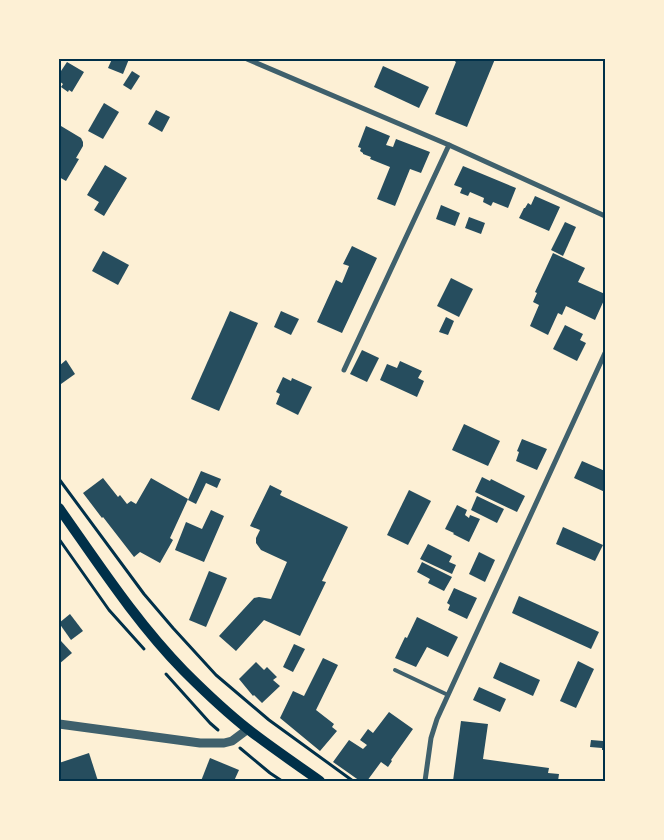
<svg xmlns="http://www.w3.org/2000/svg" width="664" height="840" viewBox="0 0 664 840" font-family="Montserrat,sans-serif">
	<rect width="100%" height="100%" fill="#fdf0d5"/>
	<g fill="#264d5e">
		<polygon points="112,59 129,59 123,74 108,68"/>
		<polygon points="452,59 495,59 467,127 435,114 456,62"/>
		<polygon points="67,62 84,72 72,92 69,90 68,92 61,87 63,84 59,81 59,74"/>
		<polygon points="383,66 429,87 419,108 374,87"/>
		<polygon points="132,71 140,76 131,90 123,85"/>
		<polygon points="104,103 119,112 103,139 88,131"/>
		<polygon points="156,110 170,117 162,132 148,124"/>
		<polygon points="61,126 81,138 83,142 83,146 76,158 79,159 66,181 59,177 59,129"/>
		<polygon points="366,126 390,136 386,145 393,147 396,139 430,152 421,173 410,169 395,206 377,199 390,167 370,159 371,157 363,154 363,153 360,151 361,148 358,147"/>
		<polygon points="105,165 127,178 104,216 94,210 99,202 87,195"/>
		<polygon points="463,166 516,188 508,208 493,202 491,206 483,202 484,198 470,192 468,196 460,193 462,188 454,185"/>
		<polygon points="535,196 560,207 549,231 519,218 524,208 525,208 528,203 531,205"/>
		<polygon points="441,205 460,213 455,226 436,219"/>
		<polygon points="469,217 485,223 481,234 465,228"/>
		<polygon points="565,222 576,227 563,256 551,250"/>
		<polygon points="352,246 377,258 342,333 317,322 336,280 342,283 349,266 343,264"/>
		<polygon points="103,251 129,265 118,285 92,271"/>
		<polygon points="553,253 585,268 578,282 605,294 605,298 595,320 566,306 562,315 558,313 548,335 530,326 539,305 533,302 537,293 535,292"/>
		<polygon points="451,278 473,289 459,317 437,306"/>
		<polygon points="230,311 258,323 219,411 191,399"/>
		<polygon points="281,311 299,319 291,335 274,327"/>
		<polygon points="446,317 454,321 448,335 439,332"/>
		<polygon points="565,325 583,334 580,340 586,343 577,361 553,349"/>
		<polygon points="362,350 379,358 367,382 350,374"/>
		<polygon points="66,360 75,374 61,384 59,380 59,366"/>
		<polygon points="400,361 422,371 418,378 424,381 417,397 380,380 387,364 397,368"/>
		<polygon points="283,377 291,381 292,378 312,387 298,415 276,404 280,394 276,392"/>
		<polygon points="464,424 500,441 488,466 452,450"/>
		<polygon points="522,439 547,449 537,470 516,461 519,452 517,451"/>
		<polygon points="582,461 605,471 605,492 574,478"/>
		<polygon points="201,471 221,479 217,488 206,483 196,504 188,500"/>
		<polygon points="482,477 490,481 491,479 525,496 517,512 475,492"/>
		<polygon points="103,478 118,497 120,495 127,504 131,501 136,504 151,478 188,499 170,538 173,540 160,563 140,552 134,557 103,517 102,518 83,493"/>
		<polygon points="270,485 282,491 280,495 348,527 322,581 326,582 300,636 264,620 236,651 219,636 254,598 259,597 271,599 287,562 261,550 256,543 256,538 260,530 250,526"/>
		<polygon points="409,490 431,501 408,545 387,535"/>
		<polygon points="477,496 504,509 497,523 471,510"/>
		<polygon points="457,505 467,510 465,515 469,518 470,515 480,519 469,542 453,534 454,533 445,529"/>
		<polygon points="211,510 224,516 204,562 175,550 186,522 202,529"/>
		<polygon points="563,527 603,545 595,561 556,544"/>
		<polygon points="428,544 452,556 449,562 456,565 452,574 420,559"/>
		<polygon points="479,552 495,560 485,582 469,574"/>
		<polygon points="422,562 452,577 444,591 428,583 430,579 417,572"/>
		<polygon points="209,571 227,578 206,627 189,620"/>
		<polygon points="454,588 477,598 467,619 448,610 450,605 447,603"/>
		<polygon points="519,596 599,632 591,649 512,613"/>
		<polygon points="70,614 83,631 71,640 59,623"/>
		<polygon points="417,617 458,637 448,657 427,647 416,667 395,658 405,637 407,638"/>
		<polygon points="61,641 72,653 59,664 59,642"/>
		<polygon points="294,644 305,649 293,672 283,667"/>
		<polygon points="323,658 338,665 316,710 334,724 332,727 337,731 320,751 280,718 293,691 304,696"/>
		<polygon points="578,661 594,669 576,708 560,701"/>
		<polygon points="256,662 264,670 267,667 277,677 273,680 280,686 262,703 254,695 253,696 239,679"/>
		<polygon points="500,662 540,680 533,696 493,678"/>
		<polygon points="479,687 506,699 500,712 473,700"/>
		<polygon points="389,712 413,729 391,760 392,761 388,767 381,762 367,781 360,781 333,762 349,740 363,749 367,745 360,740 368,729 373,733"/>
		<polygon points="461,721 488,724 483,759 549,768 548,773 559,774 558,781 453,781"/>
		<polygon points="603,739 605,739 605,750 602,750 602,748 590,747 591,740 603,741"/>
		<polygon points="89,753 98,781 59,781 59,763"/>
		<polygon points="210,758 239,770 234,781 201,781"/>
	</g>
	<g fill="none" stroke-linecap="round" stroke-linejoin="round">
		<g stroke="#003049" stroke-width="3">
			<polyline points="59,479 144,594 173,628 216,675 269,720 353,781"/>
			<polyline points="59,539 109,610 144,649"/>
			<polyline points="166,674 210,723 218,730"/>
			<polyline points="240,748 270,773 282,781"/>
		</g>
		<polyline stroke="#3f606c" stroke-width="4" points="395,670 448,695"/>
		<g stroke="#3f606c" stroke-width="5">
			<polyline points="247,59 449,145 605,216"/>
			<polyline points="344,370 449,145"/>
			<polyline points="425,781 431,738 437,719 605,353"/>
		</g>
		<polyline stroke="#3f606c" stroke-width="9" points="59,724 200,743 224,743 232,741 248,729"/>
		<path stroke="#003049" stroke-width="10" d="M59,508C98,563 136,622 184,671C204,691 226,712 249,730C272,748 296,764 320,781"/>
	</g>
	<rect width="664" height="840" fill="none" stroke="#fdf0d5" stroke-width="120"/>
	<rect x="60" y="60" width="544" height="720" fill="none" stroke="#003049" stroke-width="2"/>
</svg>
